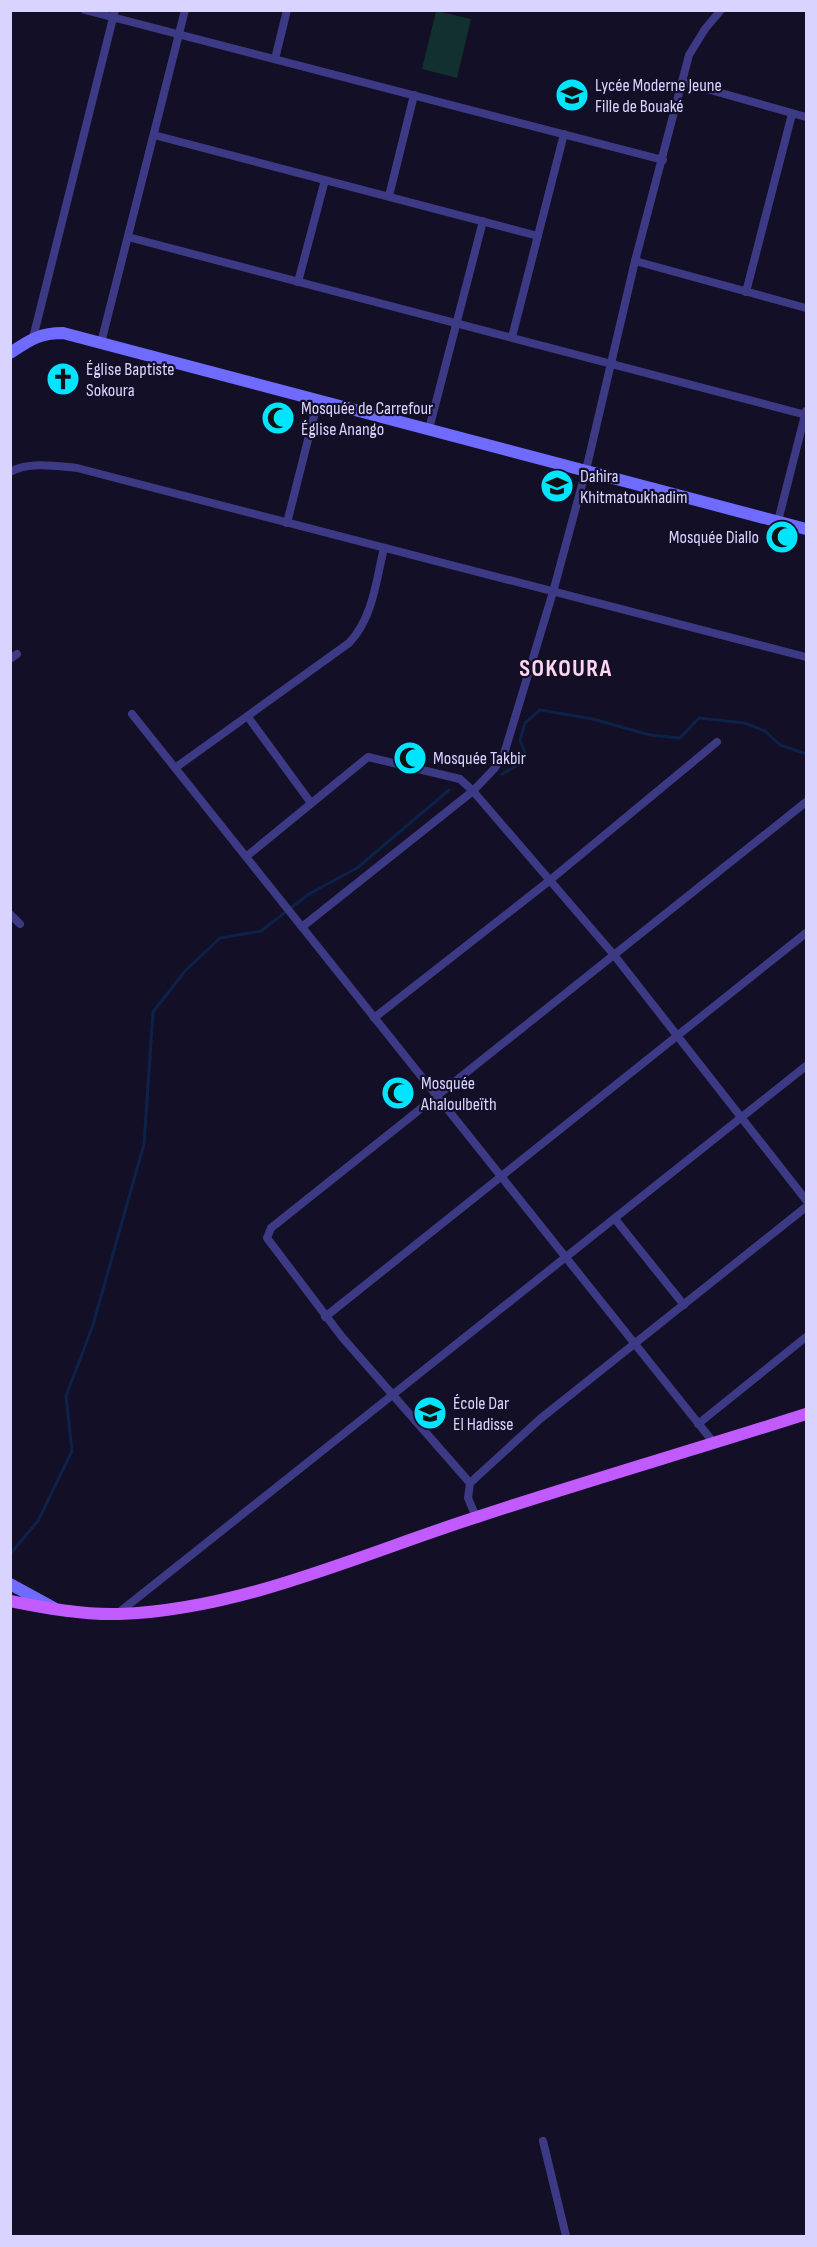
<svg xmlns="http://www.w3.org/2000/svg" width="817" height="2247" viewBox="0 0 817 2247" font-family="'Sofia Sans Condensed',sans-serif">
	<rect width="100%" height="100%" fill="#130f26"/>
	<polygon fill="#12302f" points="436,11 471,19 457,78 422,69"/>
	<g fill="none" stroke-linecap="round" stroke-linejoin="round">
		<g stroke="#0c2248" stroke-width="3">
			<polyline points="502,774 518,765 525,753 520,740 525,723 540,710 593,719 650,735 680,738 699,718 745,723 765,731 780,745 806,754"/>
			<polyline points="10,1554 38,1521 72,1451 66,1396 93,1325 144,1144 153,1012 186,970 220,938 261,931 309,894 357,868 449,790"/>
		</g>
		<g stroke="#3d3a85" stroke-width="8">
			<polyline points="85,10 663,160"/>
			<polyline points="275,59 287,10"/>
			<polyline points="682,82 806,117"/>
			<polyline points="154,135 538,236"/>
			<polyline points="389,196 414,95"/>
			<polyline points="128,237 806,415"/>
			<polyline points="635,261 806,308"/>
			<polyline points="298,282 325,180"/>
			<polyline points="746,292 792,114"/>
			<polyline points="512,337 564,134"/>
			<polyline points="33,338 115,10"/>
			<polyline points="101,343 185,10"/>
			<polyline points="429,429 483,221"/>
			<path d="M10,472C29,461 56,466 77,468L806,657"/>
			<polyline points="778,521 806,411"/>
			<polyline points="287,523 318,400"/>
			<polyline points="10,659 17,654"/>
			<polyline points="132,714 714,1443"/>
			<polyline points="248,717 311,803"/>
			<path d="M175,768L349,643C373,618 376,581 384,548"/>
			<polyline points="247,856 368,757 460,779 473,791 614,955 806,1200"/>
			<polyline points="10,914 20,924"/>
			<polyline points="302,927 473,791 494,769 504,754 553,592 586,470 635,261 689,55 705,29 721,10"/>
			<polyline points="374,1018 549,881 717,742"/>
			<polyline points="615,1219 684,1305"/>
			<polyline points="325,1317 806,933"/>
			<polyline points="698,1424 806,1337"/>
			<polyline points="470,1483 342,1337 267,1238 271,1228 806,802"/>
			<polyline points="476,1517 468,1498 470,1483 540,1419 806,1207"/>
			<polyline points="117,1614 806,1066"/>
			<polyline points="543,2141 566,2236"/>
		</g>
		<g stroke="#6f6bff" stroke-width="12">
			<path d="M10,353C30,340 39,333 63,333L806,529"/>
			<polyline points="10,1584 54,1608"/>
		</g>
		<path stroke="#c25bff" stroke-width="12" d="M10,1601C45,1608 83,1615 119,1614C242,1610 361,1554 477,1517C586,1481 697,1449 806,1414"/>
	</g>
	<defs>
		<symbol id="school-disc" viewBox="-11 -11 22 22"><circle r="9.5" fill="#00e5ff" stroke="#130f26"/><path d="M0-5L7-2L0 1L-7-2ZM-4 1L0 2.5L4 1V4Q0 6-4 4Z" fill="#111"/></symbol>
		<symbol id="church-disc" viewBox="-11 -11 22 22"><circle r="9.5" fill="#00e5ff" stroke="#130f26"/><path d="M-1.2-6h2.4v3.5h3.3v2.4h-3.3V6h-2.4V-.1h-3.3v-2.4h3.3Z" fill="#111"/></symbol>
		<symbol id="mosque-disc" viewBox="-11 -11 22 22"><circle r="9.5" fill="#00e5ff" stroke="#130f26"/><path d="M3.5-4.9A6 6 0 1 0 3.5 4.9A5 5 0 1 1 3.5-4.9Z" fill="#111"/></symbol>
	</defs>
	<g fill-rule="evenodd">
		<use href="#school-disc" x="553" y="76" width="38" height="38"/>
		<use href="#church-disc" x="44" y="360" width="38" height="38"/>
		<use href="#mosque-disc" x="259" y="399" width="38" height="38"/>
		<use href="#school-disc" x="538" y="467" width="38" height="38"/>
		<use href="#mosque-disc" x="763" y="518" width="38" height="38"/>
		<use href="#mosque-disc" x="391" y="739" width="38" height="38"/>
		<use href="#mosque-disc" x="379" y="1074" width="38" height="38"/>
		<use href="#school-disc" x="411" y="1394" width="38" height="38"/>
	</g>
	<g text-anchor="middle" stroke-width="4.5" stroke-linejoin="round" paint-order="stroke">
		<g font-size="18" fill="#d9d4ff" stroke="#130f26" text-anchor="start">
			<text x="595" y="91">Lycée Moderne Jeune<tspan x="595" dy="21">Fille de Bouaké</tspan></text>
			<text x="86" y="375">Église Baptiste<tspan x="86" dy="21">Sokoura</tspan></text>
			<text x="301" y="414">Mosquée de Carrefour<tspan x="301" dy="21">Église Anango</tspan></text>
			<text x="580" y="482">Dahira<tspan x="580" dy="21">Khitmatoukhadim</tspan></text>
			<text x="759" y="543" text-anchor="end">Mosquée Diallo</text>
			<text x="433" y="764">Mosquée Takbir</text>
			<text x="421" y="1089">Mosquée<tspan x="421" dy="21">Ahaloulbeïth</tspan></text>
			<text x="453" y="1409">École Dar<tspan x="453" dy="21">El Hadisse</tspan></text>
		</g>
		<g font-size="24" font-weight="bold" letter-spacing="1.5" fill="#ffd6f0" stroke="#130f26">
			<text x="566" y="676">SOKOURA</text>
		</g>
	</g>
	<rect width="817" height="2247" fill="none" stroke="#d9d4ff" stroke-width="24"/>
</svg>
